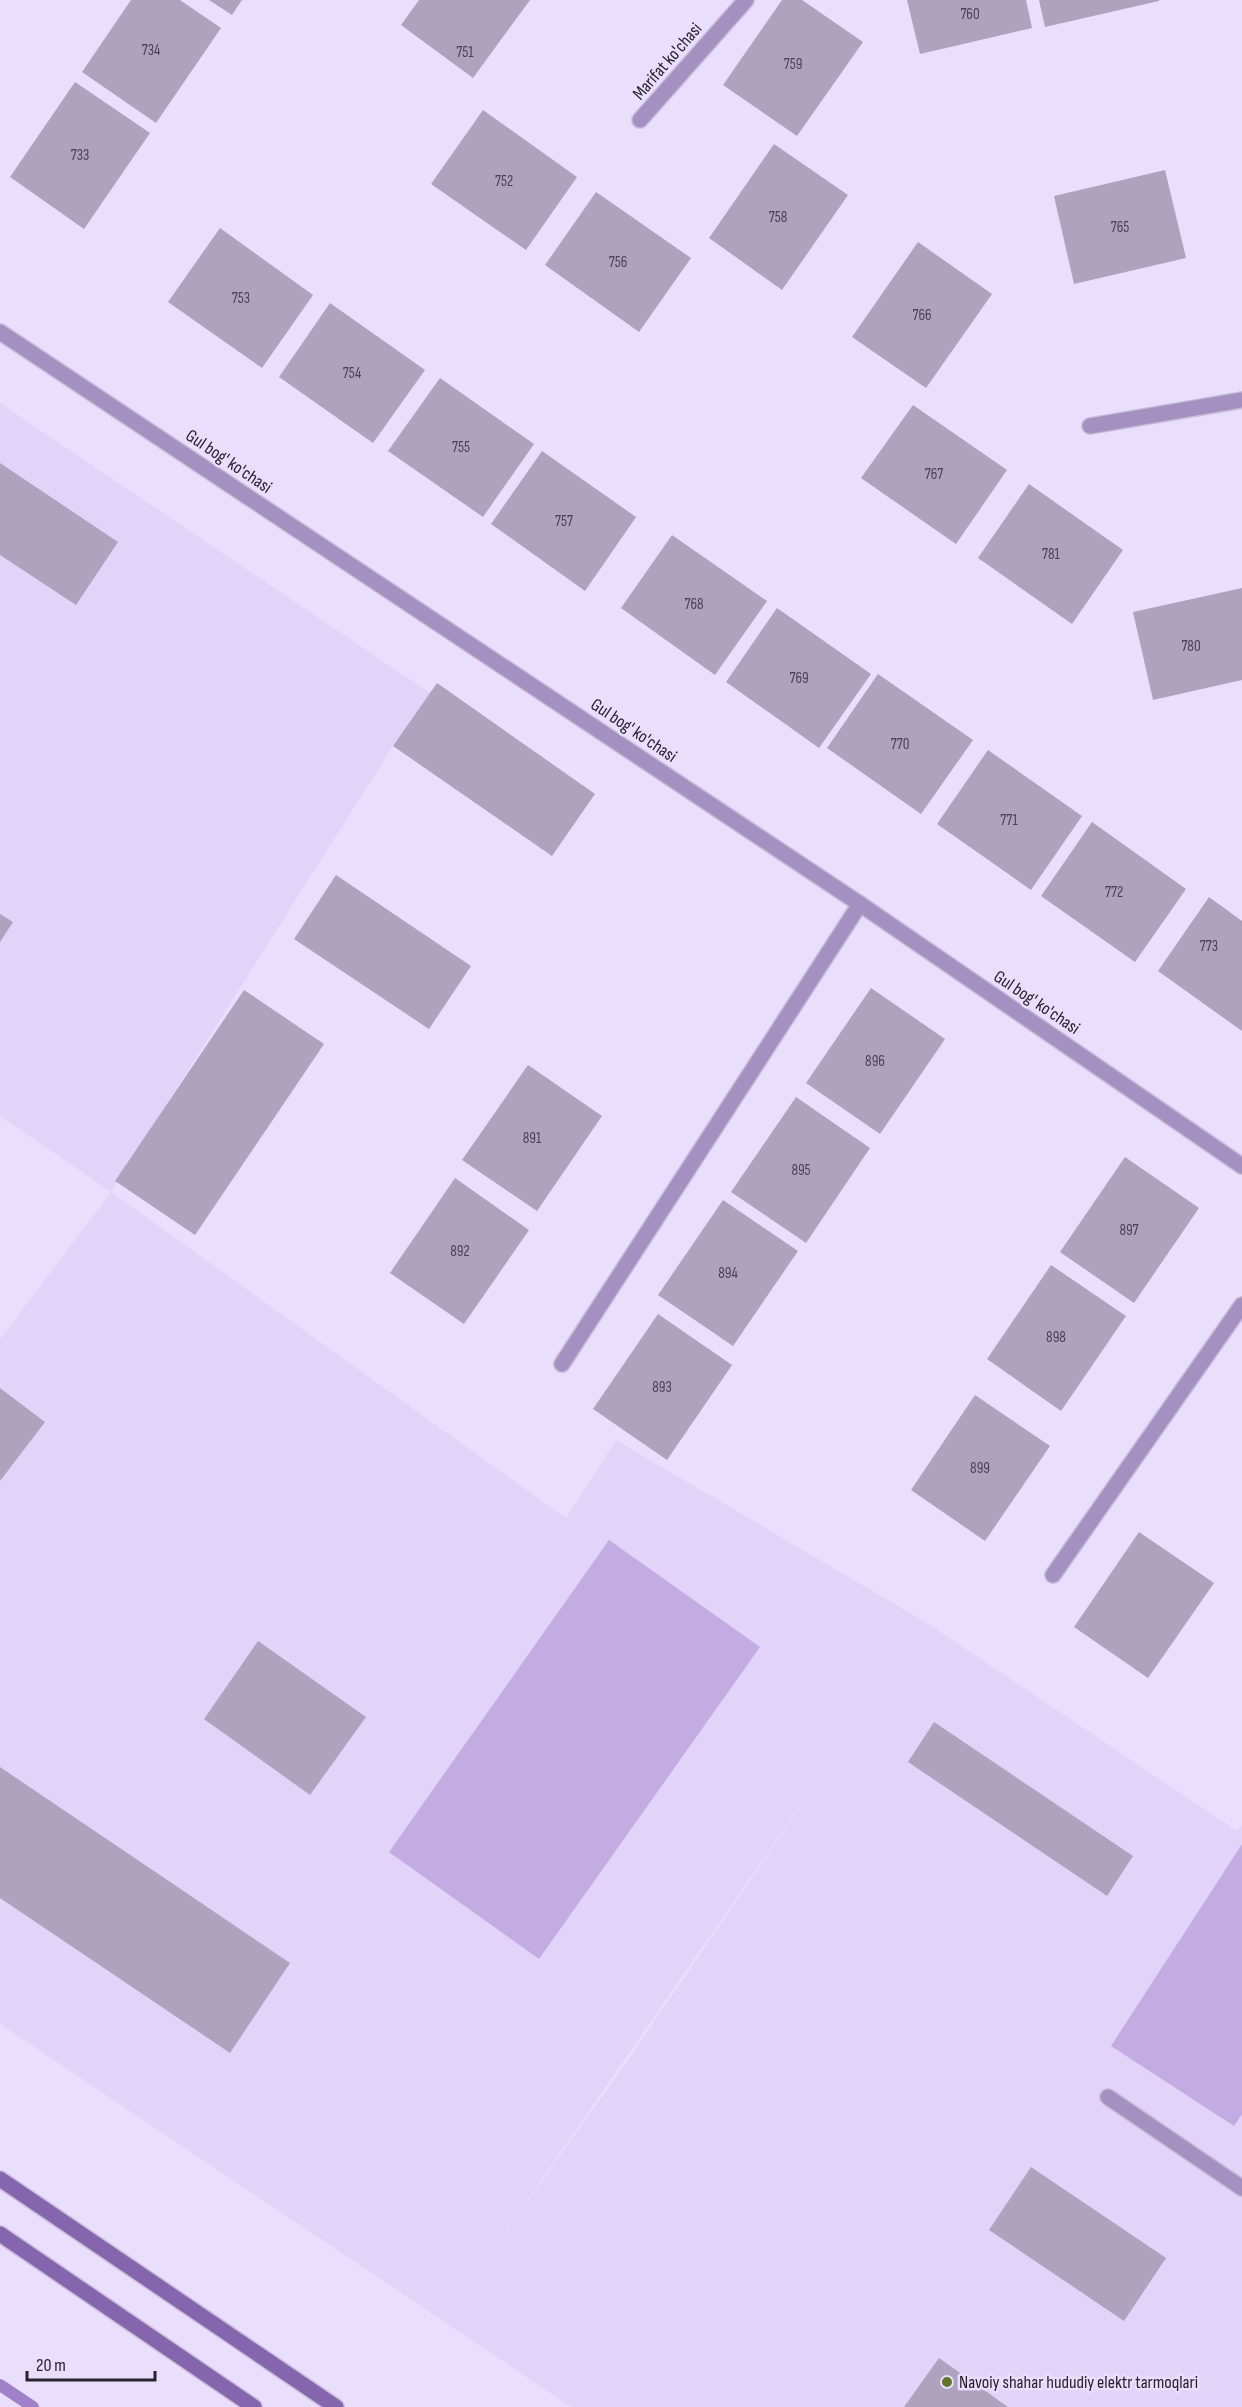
<svg xmlns="http://www.w3.org/2000/svg" width="1242" height="2407" viewBox="0 0 1242 2407" font-family="'Sofia Sans Condensed',sans-serif">
	<rect width="100%" height="100%" fill="#eadefd"/>
	<path fill="#e2d3f9" fill-rule="evenodd" d="M0,403L430,693L393,746L111,1192L566,1518L616,1440L927,1623L1237,1831L1242,1824V2407H571L0,2024V1339L111,1192L0,1116ZM853,1730L623,2067L483,2264L852,1731Z"/>
	<g fill="#c2ace1">
		<polygon points="609,1540 760,1647 539,1959 389,1852"/>
		<polygon points="1242,1844 1242,2114 1234,2126 1111,2046"/>
	</g>
	<g fill="none" stroke-linecap="round" stroke-linejoin="round">
		<polyline stroke="#a080c9" stroke-width="12" points="0,2385 33,2407"/>
	</g>
	<g fill="#aea2bf">
		<polygon points="131,0 180,0 221,28 156,123 82,72"/>
		<polygon points="209,0 242,0 232,15"/>
		<polygon points="419,0 530,0 473,78 401,25"/>
		<polygon points="782,0 802,0 863,42 797,136 723,85"/>
		<polygon points="907,0 1026,0 1032,28 920,54"/>
		<polygon points="1039,0 1159,0 1159,1 1045,27"/>
		<polygon points="75,82 150,133 84,229 10,177"/>
		<polygon points="483,110 577,177 526,250 431,184"/>
		<polygon points="774,144 848,195 782,290 709,238"/>
		<polygon points="1165,170 1186,258 1074,284 1054,196"/>
		<polygon points="596,192 691,258 639,332 545,265"/>
		<polygon points="220,228 313,295 262,368 168,302"/>
		<polygon points="918,242 992,294 926,388 852,337"/>
		<polygon points="330,303 425,370 373,443 279,377"/>
		<polygon points="440,378 534,444 483,517 388,451"/>
		<polygon points="913,405 1007,470 956,544 861,478"/>
		<polygon points="542,451 636,517 585,591 491,524"/>
		<polygon points="0,463 118,542 76,605 0,555"/>
		<polygon points="1029,484 1123,550 1072,624 978,558"/>
		<polygon points="672,535 767,601 715,675 621,608"/>
		<polygon points="1242,588 1242,680 1153,700 1133,612"/>
		<polygon points="777,608 871,674 819,748 726,682"/>
		<polygon points="878,674 973,740 921,814 827,748"/>
		<polygon points="437,683 595,794 552,856 393,746"/>
		<polygon points="988,750 1082,816 1031,890 937,824"/>
		<polygon points="1092,822 1186,889 1135,962 1041,896"/>
		<polygon points="336,875 471,966 429,1029 294,939"/>
		<polygon points="1209,897 1242,921 1242,1031 1158,971"/>
		<polygon points="0,914 13,922 0,942"/>
		<polygon points="871,988 945,1039 880,1134 806,1083"/>
		<polygon points="244,990 324,1044 195,1235 115,1181"/>
		<polygon points="528,1065 602,1116 537,1211 462,1160"/>
		<polygon points="796,1097 870,1148 806,1243 731,1192"/>
		<polygon points="1125,1157 1199,1208 1134,1303 1060,1252"/>
		<polygon points="455,1178 529,1230 464,1324 390,1273"/>
		<polygon points="723,1200 798,1251 733,1346 658,1295"/>
		<polygon points="1051,1265 1126,1316 1061,1411 987,1359"/>
		<polygon points="658,1314 732,1365 667,1460 593,1409"/>
		<polygon points="0,1388 45,1422 0,1481"/>
		<polygon points="975,1395 1050,1446 985,1541 911,1490"/>
		<polygon points="1139,1532 1214,1583 1148,1678 1074,1627"/>
		<polygon points="258,1641 366,1717 310,1795 204,1719"/>
		<polygon points="934,1722 1133,1856 1107,1896 908,1762"/>
		<polygon points="0,1767 290,1963 230,2053 0,1898"/>
		<polygon points="1031,2167 1166,2258 1124,2321 989,2230"/>
		<polygon points="939,2358 1008,2407 904,2407"/>
	</g>
	<g fill="none" stroke-linecap="round" stroke-linejoin="round">
		<defs>
			<g id="minor">
				<polyline points="640,120 746,0"/>
				<polyline points="0,332 860,904 1242,1166"/>
				<polyline points="1090,426 1242,400"/>
				<polyline points="562,1364 860,904"/>
				<polyline points="1053,1575 1242,1305"/>
				<polyline points="1108,2097 1242,2188"/>
			</g>
			<g id="secondary">
				<polyline points="0,2179 336,2407"/>
				<polyline points="0,2234 254,2407"/>
			</g>
		</defs>
		<use href="#minor" stroke="#c7bcd8" stroke-width="18"/>
		<use href="#secondary" stroke="#c7bcd8" stroke-width="18"/>
		<use href="#minor" stroke="#a590c2" stroke-width="15"/>
		<use href="#secondary" stroke="#8665af" stroke-width="15"/>
	</g>
	<circle fill="#5f7627" stroke="#eadefd" stroke-width="2" cx="947" cy="2382" r="6"/>
	<g text-anchor="middle" stroke-width="5" stroke-linejoin="round" paint-order="stroke">
		<g font-size="15" fill="#494252">
			<text x="970" y="19">760</text>
			<text x="151" y="55">734</text>
			<text x="465" y="57">751</text>
			<text x="793" y="69">759</text>
			<text x="80" y="160">733</text>
			<text x="504" y="186">752</text>
			<text x="778" y="222">758</text>
			<text x="1120" y="232">765</text>
			<text x="618" y="267">756</text>
			<text x="241" y="303">753</text>
			<text x="922" y="320">766</text>
			<text x="352" y="378">754</text>
			<text x="461" y="452">755</text>
			<text x="934" y="479">767</text>
			<text x="564" y="526">757</text>
			<text x="1051" y="559">781</text>
			<text x="694" y="609">768</text>
			<text x="1191" y="651">780</text>
			<text x="799" y="683">769</text>
			<text x="900" y="749">770</text>
			<text x="1009" y="825">771</text>
			<text x="1114" y="897">772</text>
			<text x="1209" y="951">773</text>
			<text x="875" y="1066">896</text>
			<text x="532" y="1143">891</text>
			<text x="801" y="1175">895</text>
			<text x="1129" y="1235">897</text>
			<text x="460" y="1256">892</text>
			<text x="728" y="1278">894</text>
			<text x="1056" y="1342">898</text>
			<text x="662" y="1392">893</text>
			<text x="980" y="1473">899</text>
		</g>
		<g font-size="18" fill="#27222d" stroke="#eadefd">
			<text transform="translate(667 61) rotate(-49)" y="6">Marifat ko'chasi</text>
			<text transform="translate(229 461) rotate(34)" y="6">Gul bog' ko'chasi</text>
			<text transform="translate(634 730) rotate(34)" y="6">Gul bog' ko'chasi</text>
			<text transform="translate(1037 1002) rotate(34)" y="6">Gul bog' ko'chasi</text>
		</g>
		<g font-size="18" fill="#27222d" stroke="#eadefd" text-anchor="start">
			<text x="959" y="2388">Navoiy shahar hududiy elektr tarmoqlari</text>
		</g>
	</g>
	<path d="M27 2371v9h128v-9" fill="none" stroke="#27222d" stroke-width="3"/>
	<text x="36" y="2371" font-size="18" fill="#27222d" stroke="#eadefd" stroke-width="4.5" paint-order="stroke">20 m</text>
</svg>
